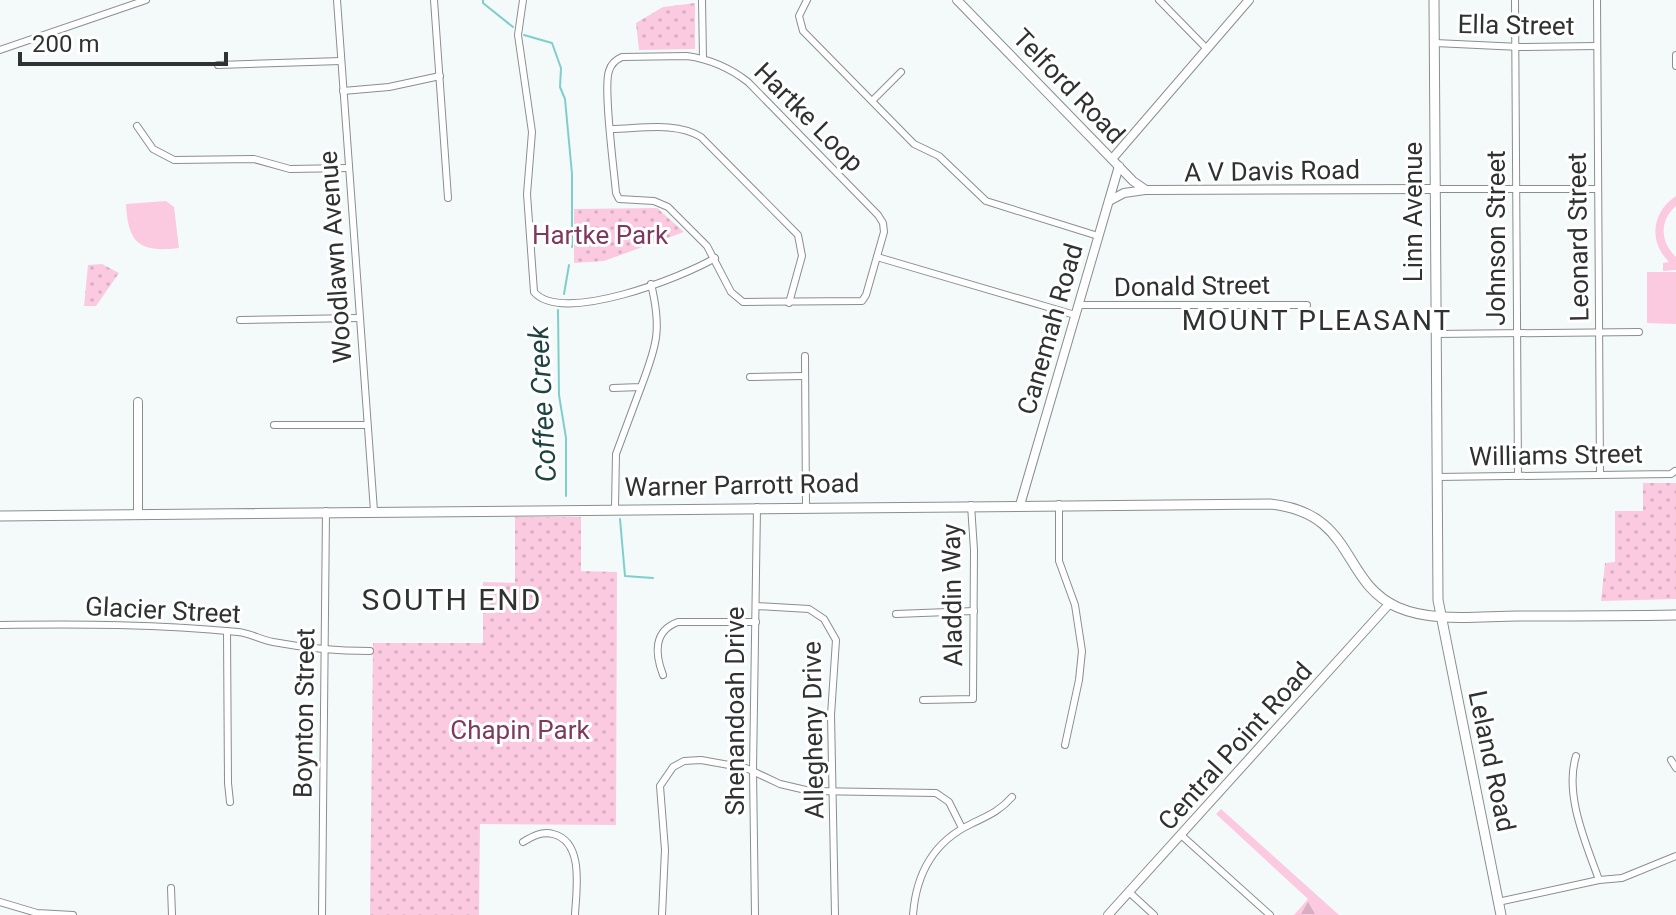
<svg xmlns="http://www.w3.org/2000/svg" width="1676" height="915" viewBox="0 0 1676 915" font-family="Roboto,sans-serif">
	<defs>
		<pattern id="forest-firs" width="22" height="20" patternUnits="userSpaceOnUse" patternTransform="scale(2)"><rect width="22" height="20" fill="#fbcae1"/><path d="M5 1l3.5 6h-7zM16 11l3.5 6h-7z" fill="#d7aec2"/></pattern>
		<pattern id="park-dots" width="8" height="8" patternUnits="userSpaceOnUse" patternTransform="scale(2)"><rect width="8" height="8" fill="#fbcae1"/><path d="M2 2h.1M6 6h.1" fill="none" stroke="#d7aec2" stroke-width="1.8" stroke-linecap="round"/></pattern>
	</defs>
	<rect width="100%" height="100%" fill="#f4fafa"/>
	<polygon fill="url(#forest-firs)" points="1221,809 1339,915 1294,915 1308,899 1216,814"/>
	<g fill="url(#park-dots)">
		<polygon points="695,3 695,49 639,50 636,23 663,7"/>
		<polygon points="657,208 684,232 604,261 574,263 574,209"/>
		<polygon points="102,264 119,273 96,306 84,306 88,265"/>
		<polygon points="1643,483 1676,483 1676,599 1601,601 1605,563 1615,562 1615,511 1643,511"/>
		<polygon points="515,517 581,517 581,571 617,572 616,825 480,824 479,915 370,915 373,643 483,643 483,582 515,583"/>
	</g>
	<g fill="#fbcae1">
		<path d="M1676,196V206C1659,221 1660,242 1676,257V270L1663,271V263L1669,262C1648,241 1652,212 1676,196Z"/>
		<path d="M166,201L174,207L179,248C139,253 128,243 126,204Z"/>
		<polygon points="1647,272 1676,272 1676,324 1647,323"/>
	</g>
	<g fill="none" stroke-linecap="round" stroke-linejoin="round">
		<g stroke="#80cecc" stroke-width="2">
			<polyline points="483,0 483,3 513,27"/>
			<polyline points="524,35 552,43 561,68 560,87 565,99 572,174 572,247"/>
			<polyline points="564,294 569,265"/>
			<polyline points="558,310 559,395 566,438 566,496"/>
			<polyline points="620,519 625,576 653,578"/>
		</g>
		<defs>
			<g id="minor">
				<polyline points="337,0 374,511"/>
				<polyline points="434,0 448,198"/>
				<path d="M523,0L518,35L532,132L527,194L534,292C562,325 683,277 715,258"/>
				<polyline points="702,0 703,58"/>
				<polyline points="807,0 799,16 803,31 914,144 939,156 986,201 1098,236"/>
				<polyline points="1159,0 1207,49"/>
				<polyline points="1515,0 1518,476"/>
				<polyline points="1597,0 1600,474"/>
				<polyline points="1435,43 1520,47 1597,46"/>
				<polyline points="0,50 146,0"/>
				<polyline points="1676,55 1676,66"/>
				<path d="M687,56C709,59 730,68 748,82L878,215L883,223L884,232L866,295L862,301L743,302L731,292L707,246L668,207L654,201L619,199L616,193C614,170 603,87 609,71C611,64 615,60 622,57Z"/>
				<polyline points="218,65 341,61"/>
				<polyline points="343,91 389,87 440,76"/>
				<polyline points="872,101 901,72"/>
				<polyline points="137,126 153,149 174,160 254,159 290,169 348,168"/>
				<path d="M611,129C639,129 676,121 701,137L798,235L802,256L789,303"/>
				<polyline points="1435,189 1598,189"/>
				<polyline points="877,257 1075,315"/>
				<polyline points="1078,305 1307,305"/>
				<polyline points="240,320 359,318"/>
				<polyline points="1435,334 1639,332"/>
				<polyline points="805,356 806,507"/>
				<polyline points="750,377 805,376"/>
				<path d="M613,388L641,387C657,345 662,329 651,284"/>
				<polyline points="274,425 367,425"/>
				<polyline points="1437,477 1671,474 1675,471"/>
				<polyline points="1059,504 1059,561 1075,605 1082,651 1079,680 1065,745"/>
				<polyline points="615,508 616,454 641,387"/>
				<polyline points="756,606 809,609 824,619 836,640 831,715 835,915"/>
				<polyline points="896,614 974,611"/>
				<path d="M0,625C79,624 159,624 238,632C250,633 261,640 273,642C305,648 337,651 370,651"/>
				<polyline points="227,631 228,783 230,802"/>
				<path d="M663,675C655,654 653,631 678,622H756"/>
				<polyline points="923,700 973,699 974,550 971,505"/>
				<path d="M1576,756C1564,795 1586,843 1599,880"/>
				<polyline points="1671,760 1676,768"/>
				<polyline points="1181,835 1270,915"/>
				<path d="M523,842C533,836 542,831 553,834C585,842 576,891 575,915"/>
				<polyline points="171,888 172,915"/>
				<polyline points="1129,892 1154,915"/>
				<polyline points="0,902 37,913 73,915"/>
				<polyline points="1498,902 1599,880 1622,878 1676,856"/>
				<polyline points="322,915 326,511"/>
				<polyline points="662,915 665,850 660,786 673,767 684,761 701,760 746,768 780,784 810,791 936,793 949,802 962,828"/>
				<polyline points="755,915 753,770 757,507"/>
				<path d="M913,915C916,875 933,842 971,824C987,816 1000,811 1012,797"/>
			</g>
			<g id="tertiary">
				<polyline points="957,0 1133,181 1146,190 1435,189"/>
				<polyline points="1112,159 1249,0"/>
				<polyline points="1109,201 1124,193 1145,190"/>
				<polyline points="1020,505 1119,166"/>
				<polyline points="138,513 138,402"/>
				<polyline points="1108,915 1390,603"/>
			</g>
			<g id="secondary">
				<polyline points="1434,0 1438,600 1501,915"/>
				<path d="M0,516L1270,504C1356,513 1340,581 1397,607C1433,623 1480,616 1518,616C1570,616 1623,616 1676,615"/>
			</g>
		</defs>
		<use href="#minor" stroke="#898e8e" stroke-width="8"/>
		<use href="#tertiary" stroke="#898e8e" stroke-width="10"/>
		<use href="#secondary" stroke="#898e8e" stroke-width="11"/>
		<use href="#minor" stroke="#fff" stroke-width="6"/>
		<use href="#tertiary" stroke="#fff" stroke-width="8"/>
		<use href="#secondary" stroke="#fff" stroke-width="9"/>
	</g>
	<g text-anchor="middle" stroke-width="6" stroke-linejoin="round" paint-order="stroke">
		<g font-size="26" fill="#303232" stroke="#fff">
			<text transform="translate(1516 25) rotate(1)" y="9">Ella Street</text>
			<text transform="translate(1069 86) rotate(46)" y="9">Telford Road</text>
			<text transform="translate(809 117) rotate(45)" y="9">Hartke Loop</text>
			<text transform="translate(1272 171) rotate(-1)" y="9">A V Davis Road</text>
			<text transform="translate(1413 212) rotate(-90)" y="9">Linn Avenue</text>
			<text transform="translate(1578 237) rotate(-91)" y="9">Leonard Street</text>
			<text transform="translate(1496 238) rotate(-90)" y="9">Johnson Street</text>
			<text transform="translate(335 257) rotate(-94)" y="9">Woodlawn Avenue</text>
			<text transform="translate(1192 286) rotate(-1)" y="9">Donald Street</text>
			<text transform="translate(1050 329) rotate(-74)" y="9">Canemah Road</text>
			<text transform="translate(1556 455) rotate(-1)" y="9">Williams Street</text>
			<text transform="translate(742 485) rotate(-1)" y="9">Warner Parrott Road</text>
			<text transform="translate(952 595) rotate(-91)" y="9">Aladdin Way</text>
			<text transform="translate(163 610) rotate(3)" y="9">Glacier Street</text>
			<text transform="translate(735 711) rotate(-90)" y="9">Shenandoah Drive</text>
			<text transform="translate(304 713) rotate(-89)" y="9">Boynton Street</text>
			<text transform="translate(813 730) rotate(-91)" y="9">Allegheny Drive</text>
			<text transform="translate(1235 746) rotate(-48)" y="9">Central Point Road</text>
			<text transform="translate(1492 761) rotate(78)" y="9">Leland Road</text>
		</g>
		<g font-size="26" fill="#7e395f" stroke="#fff">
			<text x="600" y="244">Hartke Park</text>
			<text x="520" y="739">Chapin Park</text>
		</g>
		<g font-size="28" letter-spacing="2" fill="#303232" stroke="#fff">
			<text x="1317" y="330">MOUNT PLEASANT</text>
		</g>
		<g font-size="28" font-style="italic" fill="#1d4342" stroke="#fff">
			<text transform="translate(542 404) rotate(-93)" y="10">Coffee Creek</text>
		</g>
		<g font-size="30" letter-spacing="2" fill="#303232" stroke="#fff">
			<text x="452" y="610">SOUTH END</text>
		</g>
	</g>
	<path d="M20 52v12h206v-12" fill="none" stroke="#303232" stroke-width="4"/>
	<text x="32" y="52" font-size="24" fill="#303232" stroke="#ffffff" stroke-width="6" paint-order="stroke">200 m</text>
</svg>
